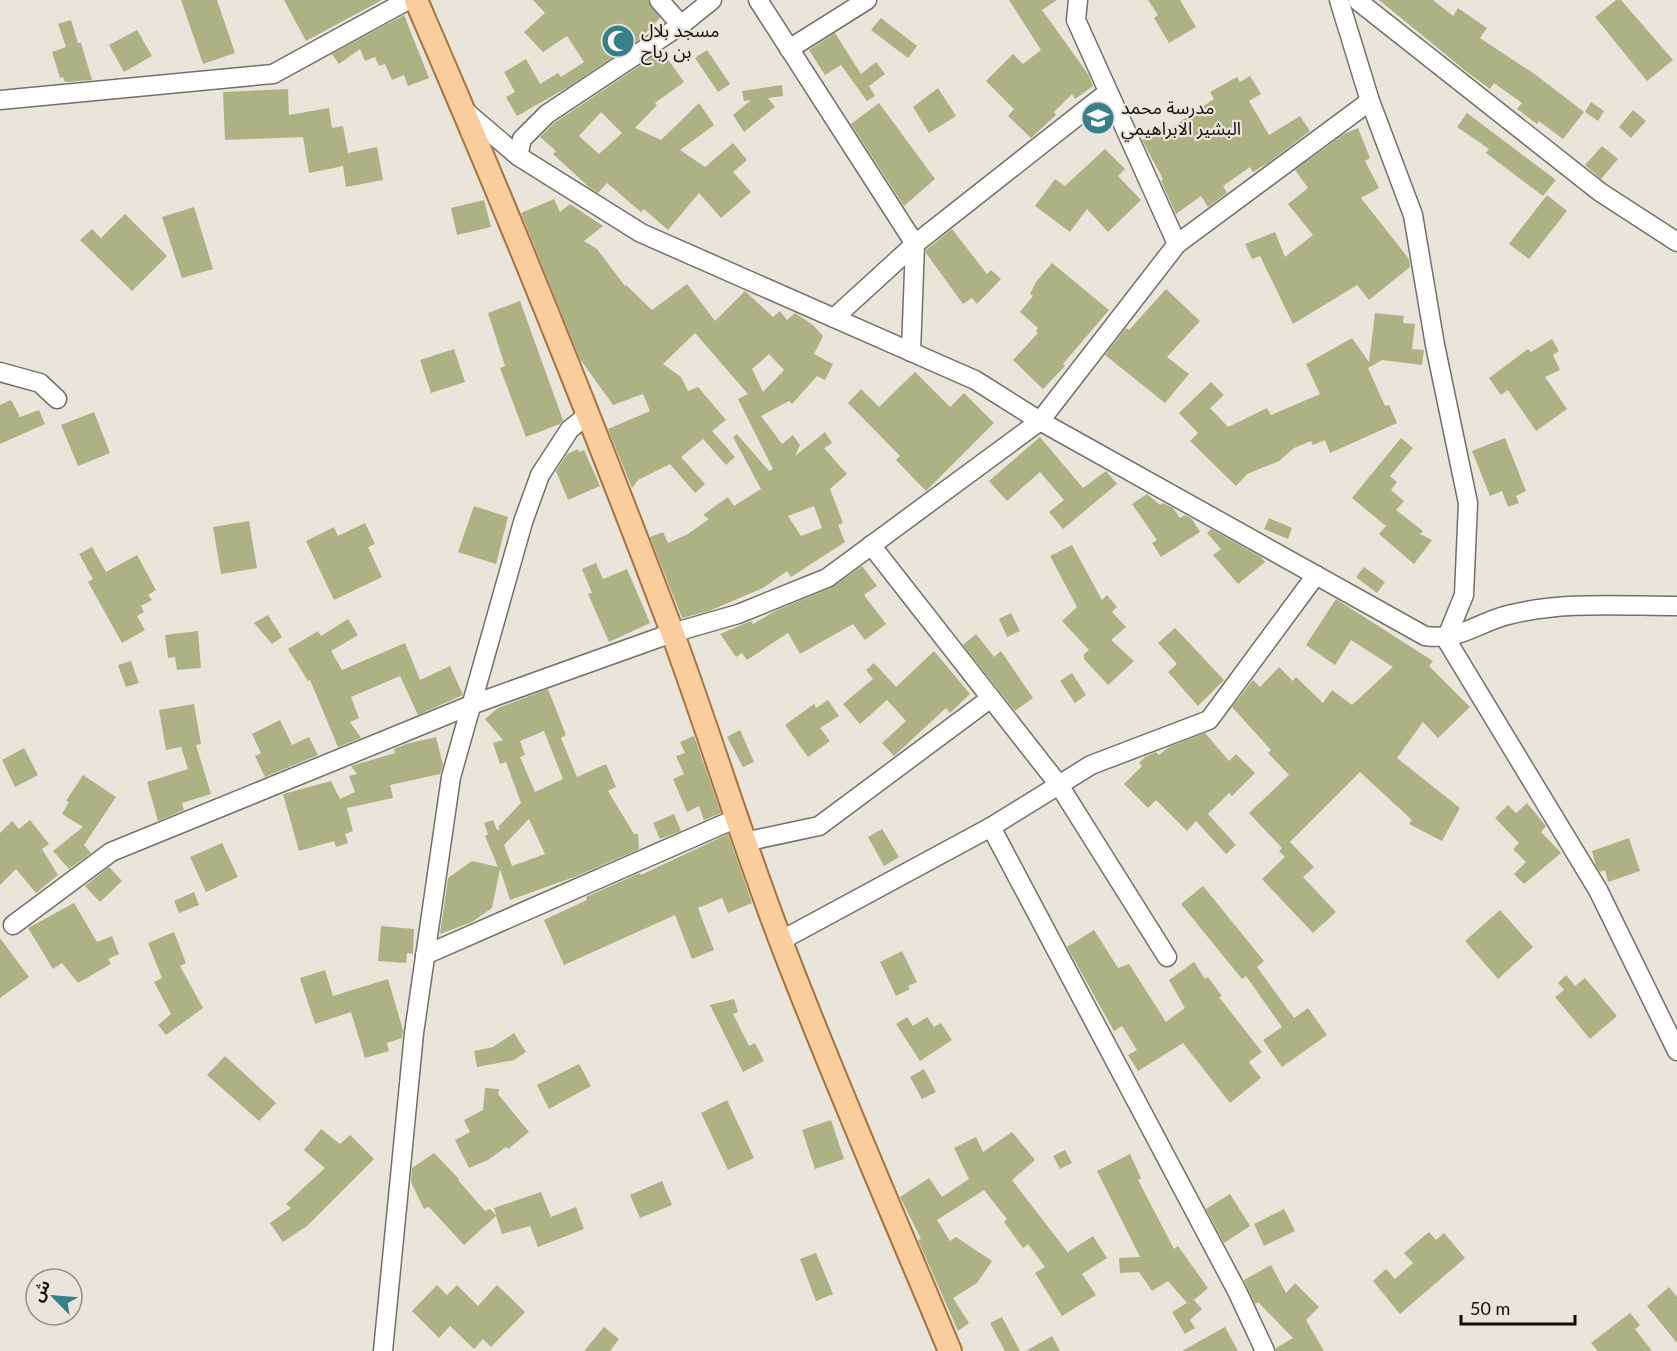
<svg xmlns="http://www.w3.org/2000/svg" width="1677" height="1351" viewBox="0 0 1677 1351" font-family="Lato,'Noto Sans Arabic',sans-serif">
	<rect width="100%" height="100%" fill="#eae5da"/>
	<g fill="#acb284" fill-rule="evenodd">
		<polygon points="181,0 217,0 235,53 203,64"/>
		<polygon points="284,0 382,0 306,41"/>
		<polygon points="533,0 648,0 660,18 639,40 568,87 517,116 506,97 515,92 504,72 526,59 540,84 558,73 561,77 584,62 567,36 543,52 524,32 545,13"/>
		<polygon points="1009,0 1057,0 1042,10 1088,74 1093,86 1075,99 1072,94 1054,112 1056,115 1031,138 1008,116 1014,109 986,81 1013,54 1023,64 1041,50"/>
		<polygon points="1148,0 1180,0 1196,27 1169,43 1154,18 1158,15"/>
		<polygon points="1379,0 1433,0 1453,16 1458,8 1487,28 1480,38 1536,75 1584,112 1563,139 1539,121 1537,124 1517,109 1522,103 1494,83 1490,89 1467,72"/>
		<polygon points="1616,0 1621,0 1673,60 1647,81 1595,17"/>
		<polygon points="404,15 429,78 408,86 404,75 392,80 385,64 379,66 375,57 365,61 360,49 339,64 332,54"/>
		<polygon points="881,18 917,46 908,58 871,30"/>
		<polygon points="71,20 78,43 81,43 92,80 65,82 63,77 60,78 52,52 66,47 58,24"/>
		<polygon points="137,30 152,56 124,72 109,45"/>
		<polygon points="835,33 861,74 876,62 885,74 869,86 875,96 867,101 841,65 825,75 809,50"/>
		<polygon points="707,50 730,84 718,92 695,58"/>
		<path d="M662,51L684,82L655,103L657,105L635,128L661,140L699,103L714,125L680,150L705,167L733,143L747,160L733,172L751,192L721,218L699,193L668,230L644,209L641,212L607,183L598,193L590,188L553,154L556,151L540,137L554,123ZM601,112L622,133L599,154L579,136Z"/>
		<polygon points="1250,76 1261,94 1249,101 1269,135 1300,116 1310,131 1268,163 1253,172 1250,167 1223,186 1227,193 1208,207 1201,196 1176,214 1161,181 1163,179 1142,140 1158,129 1162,134 1214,99 1210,92 1237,77 1240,82"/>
		<polygon points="782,85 783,96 768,98 775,107 744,132 733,115 751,100 744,101 742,91"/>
		<polygon points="938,88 956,116 929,133 913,107"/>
		<polygon points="288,89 289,115 329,108 332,128 343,126 348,153 377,147 383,180 346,187 343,166 309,173 303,137 225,140 223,92"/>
		<polygon points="1591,102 1604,111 1598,121 1585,112"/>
		<polygon points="879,103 935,179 904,206 851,124"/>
		<polygon points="1633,110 1646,121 1631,138 1619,127"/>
		<polygon points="1467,113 1556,180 1543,196 1486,153 1489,149 1457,127"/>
		<polygon points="1358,128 1370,158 1365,161 1379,188 1361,198 1409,259 1410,267 1369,300 1357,285 1293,324 1260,256 1252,259 1245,244 1275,232 1285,257 1313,235 1288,204 1308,188 1295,170 1344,134"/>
		<polygon points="1602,146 1618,159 1601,179 1585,165"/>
		<polygon points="1105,149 1125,169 1118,176 1141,200 1108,232 1087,209 1070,232 1035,206 1055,179 1065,186"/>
		<polygon points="1547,195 1567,211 1529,259 1509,244"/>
		<path d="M554,199L560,212L570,204L603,226L584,241L597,249L625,286L626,285L652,310L687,284L715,321L745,291L773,317L780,311L787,320L795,313L813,325L823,336L814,354L833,364L825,380L817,376L792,404L789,401L761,416L782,444L793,435L800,445L795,456L825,432L832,443L824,448L847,474L830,489L843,523L838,525L845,542L791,577L787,571L763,588L709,611L682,618L650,537L663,532L668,543L688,534L709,519L703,515L728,497L734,506L761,489L733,437L737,434L769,471L773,469L738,399L748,394L695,333L663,364L681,377L688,391L698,387L726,420L712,431L735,457L726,465L703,439L681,457L705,484L695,493L670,464L638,480L632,488L608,429L650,411L643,394L613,405L580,359L521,213ZM769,354L784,370L763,392L752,369ZM814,506L822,528L801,536L788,516Z"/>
		<polygon points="484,200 491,227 457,235 451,208"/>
		<polygon points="194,207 213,269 182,278 162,217"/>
		<polygon points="125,214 167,256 132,291 80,240 92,229 101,238"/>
		<polygon points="952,229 987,274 991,270 1001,279 977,304 972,298 963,304 926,253 926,250"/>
		<polygon points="1052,263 1109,310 1063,364 1065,366 1043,389 1013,360 1038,333 1036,331 1038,328 1020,312 1033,296 1030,294 1036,282"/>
		<polygon points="1166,289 1200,321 1167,357 1189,374 1165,403 1105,355 1126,328 1129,330"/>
		<polygon points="520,301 563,420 560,424 526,437 500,368 505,366 488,313"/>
		<polygon points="1375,313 1404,316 1403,323 1415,324 1412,349 1424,350 1422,365 1382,360 1368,368 1385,406 1389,405 1397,423 1330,453 1325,440 1313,445 1311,441 1294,448 1279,461 1247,474 1236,486 1190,441 1198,433 1179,413 1211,382 1224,395 1210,408 1228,427 1267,408 1271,415 1320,394 1306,364 1352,338 1369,362"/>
		<polygon points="1552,339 1559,351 1553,355 1560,370 1545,377 1567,409 1536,431 1508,390 1501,395 1489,378 1528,349 1531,352"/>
		<polygon points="454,349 465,382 431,393 420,360"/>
		<polygon points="915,372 950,407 964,393 994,423 926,491 896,460 900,456 848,403 861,389 879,407"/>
		<polygon points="11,400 20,417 39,410 45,424 0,444 0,405"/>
		<polygon points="94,412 110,453 78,466 61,425"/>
		<polygon points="1040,437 1083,488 1106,471 1117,484 1063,529 1049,512 1064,500 1040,472 1007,501 989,481"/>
		<polygon points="1401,438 1413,448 1390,476 1397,482 1391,490 1404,501 1396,510 1423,531 1420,534 1432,540 1414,564 1379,534 1386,526 1352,498"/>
		<polygon points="1505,438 1526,491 1516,496 1519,503 1508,507 1502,491 1490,496 1472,451"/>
		<polygon points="578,449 579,452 584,450 600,486 568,500 556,471 567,454"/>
		<polygon points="1147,494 1160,505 1163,503 1173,508 1180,518 1185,515 1192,519 1200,532 1161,557 1152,543 1157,540 1132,504"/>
		<polygon points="474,506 508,517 496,564 458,552"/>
		<polygon points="1269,518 1292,528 1288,539 1264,529"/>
		<polygon points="249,521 257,568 221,574 213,527"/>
		<polygon points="365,523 375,544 368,547 382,577 334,600 306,541 334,527 338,536"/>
		<polygon points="1211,529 1261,557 1265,562 1238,584 1213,555 1221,549 1207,533"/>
		<polygon points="1072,545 1102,600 1107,595 1117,607 1112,612 1126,627 1111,640 1134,661 1108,685 1084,659 1084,654 1089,650 1062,621 1077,607 1050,556"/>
		<polygon points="92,547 106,572 137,555 156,590 148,595 152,600 141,606 144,612 137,616 145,630 122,643 88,582 93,579 79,554"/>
		<polygon points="596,563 603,579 627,569 650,623 609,642 588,594 592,593 582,569"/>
		<polygon points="862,566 877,586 864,595 886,624 865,640 853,624 800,654 788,633 747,660 742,653 736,657 720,634 751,621 753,624 775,611 831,588"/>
		<polygon points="1364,567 1385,582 1377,593 1356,577"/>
		<polygon points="1336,599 1433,661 1429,666 1470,707 1438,738 1423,722 1397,758 1460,808 1442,841 1409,824 1412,820 1360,772 1290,842 1314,867 1303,877 1336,912 1313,933 1262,879 1285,857 1279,851 1282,848 1249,813 1289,775 1268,753 1271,750 1232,707 1253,680 1260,687 1279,667 1293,681 1296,677 1323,703 1332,690 1352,705 1393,667 1351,640 1335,665 1306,645"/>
		<polygon points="1011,613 1020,631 1007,637 999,619"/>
		<polygon points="268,615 282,637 272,644 254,623"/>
		<polygon points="348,619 358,635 331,651 342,670 405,643 420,680 450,666 463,695 418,715 400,676 351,697 359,718 350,722 361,738 338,747 310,680 308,681 288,649 318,631 321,636"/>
		<polygon points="1175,628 1224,680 1198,706 1168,672 1177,664 1158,643"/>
		<polygon points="198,631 201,668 177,670 175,657 168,658 165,635"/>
		<polygon points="976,634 994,657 1001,651 1033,698 1015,711 963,645"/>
		<polygon points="934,651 970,694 950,713 946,708 894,756 882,743 906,721 887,700 860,724 843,704 873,679 866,670 874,663 896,687"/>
		<polygon points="131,661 139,683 126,687 118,665"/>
		<polygon points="1072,673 1086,695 1075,703 1060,681"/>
		<path d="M548,689L566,735L561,738L577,777L606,764L616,787L608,791L634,834H638L639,849L577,876L510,900L500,869L492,908L472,922L440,934L448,878L472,861L498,867L485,836L488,834L484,823L493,820L497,830L500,829L498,827L521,803L506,762L500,764L493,743L503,740L485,719L498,708ZM544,731L563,779L535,792L520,757L525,755L520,741ZM529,819L545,854L512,866L504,845Z"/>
		<polygon points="828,700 839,716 820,728 830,741 808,757 785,725 814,704 816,708"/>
		<polygon points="194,704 201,744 196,745 211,794 182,803 184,810 158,821 147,782 188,769 181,747 166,750 159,710"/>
		<polygon points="280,720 292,745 309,737 318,755 265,777 255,756 261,753 252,734"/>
		<polygon points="740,730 754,762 743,767 727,737"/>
		<polygon points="1205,733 1229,761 1236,754 1255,773 1232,796 1229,793 1208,814 1236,845 1226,854 1196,821 1187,831 1156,800 1148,808 1124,784 1142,766 1139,763 1145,757 1156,752 1159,755 1169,747"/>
		<polygon points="694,736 721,813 704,820 699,806 687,812 673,779 684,774 676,756 685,753 680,742"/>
		<polygon points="436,737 443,765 440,774 390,785 393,798 347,808 353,831 345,834 348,843 336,847 334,841 299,851 283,794 331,781 340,799 355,792 349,776 357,774 351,766 395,753 394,749 406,744"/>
		<polygon points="24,748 38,775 15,787 2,760"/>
		<polygon points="83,775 116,797 84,845 91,853 69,869 53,851 83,827 62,814 69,802 66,801"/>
		<polygon points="1527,803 1546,826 1541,832 1561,853 1524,884 1514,874 1526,862 1513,849 1519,843 1495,818 1508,805 1516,813"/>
		<polygon points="674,814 681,831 660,839 653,823"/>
		<polygon points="30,820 49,844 42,849 58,875 36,893 16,869 0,885 0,833 12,821 19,829"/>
		<polygon points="882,829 899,857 884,866 868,837"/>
		<polygon points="728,834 752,903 728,913 722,898 698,908 714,950 692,959 675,915 564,965 544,920 587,900 586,897 640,873 641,875"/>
		<polygon points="1629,838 1640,871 1608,882 1605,870 1600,872 1596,866 1592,851"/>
		<polygon points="222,843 238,877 206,892 190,857"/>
		<polygon points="109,867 122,881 100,902 85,886"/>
		<polygon points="1203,886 1264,961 1257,967 1294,1018 1308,1008 1327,1035 1282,1067 1263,1040 1282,1027 1246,976 1242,979 1181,904"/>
		<polygon points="194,892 199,905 179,913 174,901"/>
		<polygon points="74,903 97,942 112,936 119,954 108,959 111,964 78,983 62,963 53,969 28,928"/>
		<polygon points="1500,910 1533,947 1498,979 1465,941"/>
		<polygon points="381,926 414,929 413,954 407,953 406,963 378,961"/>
		<polygon points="1094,930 1118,968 1129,964 1166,1022 1185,1008 1169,980 1194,962 1205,979 1208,977 1222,996 1219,997 1262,1052 1249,1062 1261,1078 1230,1103 1183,1043 1138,1071 1128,1055 1137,1050 1122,1026 1114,1031 1067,947"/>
		<polygon points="174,932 186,963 180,966 203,1008 166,1035 158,1025 171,1014 154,982 162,978 148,943"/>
		<polygon points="0,938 29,977 0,998"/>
		<polygon points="902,951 917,982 908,986 910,989 896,996 880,962"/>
		<polygon points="325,970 333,996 388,979 403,1030 402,1038 387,1043 389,1051 365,1058 351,1012 315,1024 300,978"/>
		<polygon points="1566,975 1575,986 1585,978 1617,1016 1590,1039 1555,997 1564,990 1558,983"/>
		<polygon points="734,999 738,1012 733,1014 749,1046 755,1043 764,1061 743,1072 710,1005"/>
		<polygon points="907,1017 913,1026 927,1017 934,1027 941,1023 952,1040 920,1061 896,1024"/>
		<polygon points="514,1033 526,1052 514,1060 477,1067 474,1051 493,1047"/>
		<polygon points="225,1056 276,1103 259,1121 207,1075"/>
		<polygon points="579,1064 591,1086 549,1109 537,1085"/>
		<polygon points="924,1069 936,1092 922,1099 910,1077"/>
		<polygon points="485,1088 499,1089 498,1094 529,1132 508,1149 506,1147 488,1160 469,1168 455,1140 470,1132 464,1120 483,1110"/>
		<polygon points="727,1100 754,1158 728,1170 701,1113"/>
		<polygon points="831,1120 844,1159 815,1169 802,1130"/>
		<polygon points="321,1129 340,1144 350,1135 374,1159 307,1226 283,1242 270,1223 291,1208 286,1204 325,1168 304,1150"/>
		<polygon points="1012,1132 1035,1160 1012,1180 1069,1254 1068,1252 1093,1236 1107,1258 1082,1274 1096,1295 1062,1316 1035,1273 1045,1267 1028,1244 1023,1248 1004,1222 1007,1219 984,1190 937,1220 950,1241 956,1237 992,1261 977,1283 953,1298 969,1323 958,1331 918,1240 921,1239 900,1197 929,1178 942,1197 969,1179 954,1148 976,1137 983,1152"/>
		<polygon points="1065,1150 1072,1163 1060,1169 1053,1156"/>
		<polygon points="434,1153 459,1179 458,1180 485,1211 490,1209 496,1215 494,1208 541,1192 551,1217 576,1207 584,1229 538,1247 530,1226 502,1234 496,1216 464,1245 429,1207 424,1209 411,1182 412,1168"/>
		<polygon points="1130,1154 1141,1178 1138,1180 1174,1249 1178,1246 1208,1288 1194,1300 1202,1309 1190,1320 1195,1328 1185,1334 1172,1312 1187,1303 1168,1281 1152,1291 1139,1272 1120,1273 1119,1258 1140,1257 1097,1171"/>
		<polygon points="662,1181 672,1205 640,1218 630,1195"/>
		<polygon points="1230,1194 1250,1226 1224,1243 1206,1209"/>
		<polygon points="1284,1209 1295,1231 1264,1246 1254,1224"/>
		<polygon points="1429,1232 1436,1240 1444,1233 1465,1258 1400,1314 1373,1281 1386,1269 1395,1279 1413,1263 1404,1253"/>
		<polygon points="816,1253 833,1294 816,1301 800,1259"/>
		<polygon points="1271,1265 1286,1293 1295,1283 1319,1307 1306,1320 1324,1351 1276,1351 1276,1348 1293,1338 1258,1302 1255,1304 1244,1280"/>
		<polygon points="437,1285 447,1295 457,1285 478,1306 497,1285 525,1312 491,1347 483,1339 474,1349 450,1326 439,1338 412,1311"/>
		<polygon points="1669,1287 1677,1297 1677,1343 1647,1306"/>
		<polygon points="1630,1313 1640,1325 1635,1329 1652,1351 1598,1351 1591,1343"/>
		<polygon points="1002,1317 1020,1351 1005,1351 990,1323"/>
		<polygon points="604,1327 619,1339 610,1351 584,1351"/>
		<polygon points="1225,1327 1238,1351 1182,1351"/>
		<polygon points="1052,1336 1060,1351 1026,1351"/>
	</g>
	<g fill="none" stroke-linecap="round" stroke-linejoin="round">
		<defs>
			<g id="minor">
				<polyline points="659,0 681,25"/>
				<polyline points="758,0 915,244 911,352"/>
				<polyline points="1078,0 1076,20 1177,244"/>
				<polyline points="1339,0 1370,101 1413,215 1435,345 1468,503 1464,595 1446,639 1598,890 1677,1051"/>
				<polyline points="1358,1 1600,192 1677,242"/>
				<polyline points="789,49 867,0"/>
				<polyline points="0,100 273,74 408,0"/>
				<path d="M464,110L518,156L641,233L975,380L1040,421L1425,636C1461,641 1476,623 1508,615C1563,601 1621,606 1677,606"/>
				<polyline points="518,156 522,139 547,114 681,25 712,0"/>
				<polyline points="834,318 915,244 1108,92"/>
				<polyline points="0,372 40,383 57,399"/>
				<polyline points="871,545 1059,785 1167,957"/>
				<polyline points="991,827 1237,1291 1265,1351"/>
				<polyline points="744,842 819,826 991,698"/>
				<polyline points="13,925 111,852 471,705 672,633 738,614 827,578 1040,421 1177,244 1370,101"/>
				<polyline points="780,941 991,827 1091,765 1209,720 1316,575"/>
				<polyline points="425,955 735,819"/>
				<polyline points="383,1351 414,1033 451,777 523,522 540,475 570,429 588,415"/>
			</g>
			<path id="major" d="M416,0C506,207 591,418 671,629C709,732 741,837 780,939C833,1078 893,1214 950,1351"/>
		</defs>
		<use href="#minor" stroke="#747066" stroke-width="21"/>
		<use href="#major" stroke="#a5743e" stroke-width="26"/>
		<use href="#minor" stroke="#fff" stroke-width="18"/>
		<use href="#major" stroke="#facd9c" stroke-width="22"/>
	</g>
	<defs>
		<symbol id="mosque-disc" viewBox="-11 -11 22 22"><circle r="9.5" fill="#387f89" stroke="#eae5da"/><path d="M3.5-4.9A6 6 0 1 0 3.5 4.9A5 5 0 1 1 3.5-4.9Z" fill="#fff"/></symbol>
		<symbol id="school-disc" viewBox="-11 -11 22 22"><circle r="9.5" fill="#387f89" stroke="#eae5da"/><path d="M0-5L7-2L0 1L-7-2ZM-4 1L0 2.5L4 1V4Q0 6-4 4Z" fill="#fff"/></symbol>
	</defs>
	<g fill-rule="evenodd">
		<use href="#mosque-disc" x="599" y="22" width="38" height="38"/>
		<use href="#school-disc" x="1079" y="99" width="38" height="38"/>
	</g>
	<g text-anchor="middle" stroke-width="4.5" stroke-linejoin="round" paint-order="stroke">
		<g font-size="18" fill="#0e0d09" stroke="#eae5da" text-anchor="start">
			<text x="641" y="37">مسجد بلال<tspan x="641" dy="21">بن رباح</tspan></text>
			<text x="1121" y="114">مدرسة محمد<tspan x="1121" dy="21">البشير الابراهيمي</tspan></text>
		</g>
	</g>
	<g transform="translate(54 1297) rotate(295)"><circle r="28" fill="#eae5da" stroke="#928f86" stroke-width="1.5"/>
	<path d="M0-4.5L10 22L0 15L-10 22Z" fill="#387f89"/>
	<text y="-9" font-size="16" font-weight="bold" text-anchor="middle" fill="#0e0d09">ش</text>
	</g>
	<path d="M1461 1315v9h114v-9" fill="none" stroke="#0e0d09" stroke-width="3"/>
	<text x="1470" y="1315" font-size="18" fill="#0e0d09" stroke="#eae5da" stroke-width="4.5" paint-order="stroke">50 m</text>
</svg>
